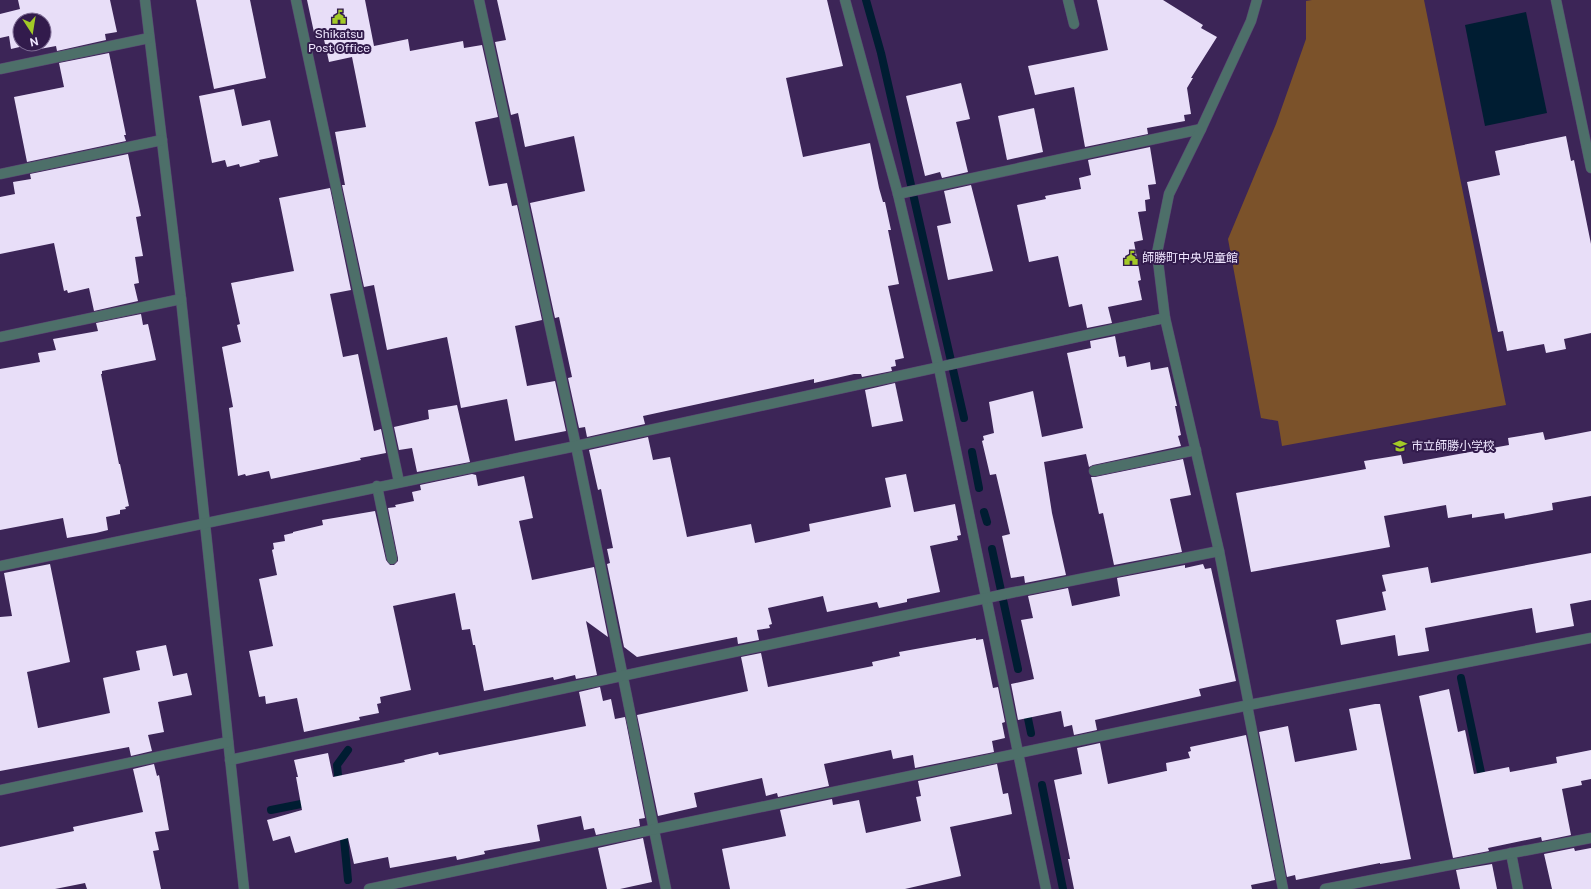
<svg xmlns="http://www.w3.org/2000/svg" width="1591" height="889" viewBox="0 0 1591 889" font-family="'Public Sans','Noto Sans JP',sans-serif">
	<rect width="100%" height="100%" fill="#3c2557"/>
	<polygon fill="#7b522a" points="1312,0 1424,0 1506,405 1282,446 1278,421 1261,418 1228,239 1276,124 1306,39 1306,1"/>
	<polygon fill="#001d32" points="1526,12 1547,113 1485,126 1465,25"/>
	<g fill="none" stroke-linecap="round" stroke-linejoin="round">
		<g stroke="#001d32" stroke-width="8">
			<polyline points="866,0 881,53 964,418"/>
			<polyline points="972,452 979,488"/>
			<polyline points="984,512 987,522"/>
			<polyline points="992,549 1018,669"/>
			<polyline points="1461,678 1483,782"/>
			<polyline points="1026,709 1031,733"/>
			<polyline points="1042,785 1063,889"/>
			<polyline points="339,786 337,765 348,750"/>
			<polyline points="271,810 311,802"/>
			<polyline points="343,829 348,880"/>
		</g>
	</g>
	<g fill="#e8def8" fill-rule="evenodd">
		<path d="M18,0H110L117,32L105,34L106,40L57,51L56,46L29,51L28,45L11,49L9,36L0,38V14L20,9ZM20,20H44V44H20Z"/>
		<polygon points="196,0 250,0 266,78 214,89"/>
		<polygon points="307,0 365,0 374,46 408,39 410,51 463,41 464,48 482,45 498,117 475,122 485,168 489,186 507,183 512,206 517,205 542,320 515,326 527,386 555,381 566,431 515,441 507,399 461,408 447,337 387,350 374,285 364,287 342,185 345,185 335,132 366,127 352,57 329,62 323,35 315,37"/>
		<polygon points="497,0 827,0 843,66 786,78 803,157 870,143 879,188 883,202 885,202 891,230 888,230 899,284 888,286 904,358 895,360 896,366 891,367 892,371 862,377 861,374 854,374 814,383 814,379 643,416 645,424 587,437 585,427 579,428 568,378 572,377 559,317 555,318 530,203 585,191 574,136 525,147 518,113 511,115 495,42 506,40"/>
		<polygon points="1097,0 1163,0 1203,25 1201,28 1217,37 1191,78 1193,78 1187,88 1191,114 1184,115 1185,121 1147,128 1148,134 1085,147 1074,87 1035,95 1028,66 1108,50"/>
		<polygon points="109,53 126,135 124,135 126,141 27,162 14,97 64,87 59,63"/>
		<polygon points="961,83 970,119 956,122 968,172 942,178 940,172 925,176 906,96"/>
		<polygon points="234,89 242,126 270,120 278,156 259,160 260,162 240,167 239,164 227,167 225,160 212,163 199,96"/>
		<polygon points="1034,108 1043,152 1007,160 998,116"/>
		<polygon points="1566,136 1571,161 1574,160 1591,244 1591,333 1564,339 1566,349 1546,353 1544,344 1507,351 1503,331 1498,332 1467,182 1500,175 1495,151"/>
		<polygon points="1150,147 1156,184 1148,185 1150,199 1145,200 1146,211 1138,212 1143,240 1134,242 1141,280 1138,281 1142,300 1108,307 1112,323 1087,328 1082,304 1069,307 1058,256 1029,262 1017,205 1046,199 1045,196 1081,189 1079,178 1091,175 1088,160"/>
		<polygon points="128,154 141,216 136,217 143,256 135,257 139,283 134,284 138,301 94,311 89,288 68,293 67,290 64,291 54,243 0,254 0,197 15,194 13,182 31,179 30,174"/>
		<polygon points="971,185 993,271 948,280 937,226 951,223 944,191"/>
		<polygon points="330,188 351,290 330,294 343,357 358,354 374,431 381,429 386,453 360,458 361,460 271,479 269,471 246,476 245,474 238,476 229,408 233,407 222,347 241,342 237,325 240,324 231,283 294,271 279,198"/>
		<polygon points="141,314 143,325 148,324 156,360 102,371 102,374 101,374 119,464 120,464 129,506 125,507 126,509 120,510 120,514 106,517 108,530 96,533 67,538 63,518 0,530 0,369 40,362 38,353 56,350 53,339 98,331 96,323"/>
		<polygon points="1115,336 1119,357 1125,356 1127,367 1150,362 1151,370 1168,367 1177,406 1175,406 1181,435 1178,436 1181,446 1093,465 1089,467 1086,454 1044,462 1052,513 1066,575 1025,583 1024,576 1011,578 1002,536 1010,534 996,474 990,475 982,441 984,440 983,436 994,433 989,402 1033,391 1042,437 1083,428 1067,353 1091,348 1090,341"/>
		<polygon points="895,383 903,421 872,427 865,390"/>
		<polygon points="457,405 470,462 417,472 412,448 399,450 394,427 429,419 428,410"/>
		<polygon points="1591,431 1591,496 1552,503 1553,510 1505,519 1504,513 1472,518 1472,514 1448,518 1446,505 1384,516 1390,547 1251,572 1236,493 1366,469 1364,461 1401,455 1403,464 1509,445 1508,438 1543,432 1545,440"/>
		<polygon points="648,437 653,460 670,457 687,537 751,524 755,543 810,531 809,524 891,507 885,478 906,474 914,512 955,504 961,535 957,536 958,540 930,546 940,592 907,599 907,602 879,608 877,602 827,612 823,596 768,608 772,624 769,625 770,628 757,630 759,640 738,644 737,637 637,657 624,647 607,564 610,563 607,549 613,548 601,489 598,490 589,450"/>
		<polygon points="1183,459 1191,495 1170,499 1182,552 1114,565 1103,513 1099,514 1091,477 1095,477"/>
		<polygon points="472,474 476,475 478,486 524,476 533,518 519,521 532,580 594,567 608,637 586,621 597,675 576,679 575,675 554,680 553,677 484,691 475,645 473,645 470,629 462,630 455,593 393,606 411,690 380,697 381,703 377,704 379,713 359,717 360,720 304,732 297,698 266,704 265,696 259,697 249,651 273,646 259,579 277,575 272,550 274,549 273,543 285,541 284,535 293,533 293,532 323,525 322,520 375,511 386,560 390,565 394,565 398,561 398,558 388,508 396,507 395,505 414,501 412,492 421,490 420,485"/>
		<polygon points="1591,553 1591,600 1570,604 1574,626 1536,633 1532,608 1425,628 1429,651 1398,656 1395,635 1341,645 1336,620 1386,610 1382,592 1386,591 1382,575 1428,567 1431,583"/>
		<polygon points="50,564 70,662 27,672 38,728 110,713 103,678 140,670 136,651 166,645 173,676 187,673 192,695 158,702 164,732 148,735 152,751 131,756 129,747 0,771 0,617 12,616 4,573"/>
		<polygon points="1203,564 1205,569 1211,568 1236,681 1199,689 1201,696 1095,720 1097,730 1074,735 1072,725 1064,727 1061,711 1018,720 1011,684 1034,679 1021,620 1033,618 1028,596 1068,588 1072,606 1120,596 1117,578 1185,565 1185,568"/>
		<polygon points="976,638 976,640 983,639 993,688 998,687 1005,722 1002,723 1005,738 992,741 994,752 915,768 913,755 893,759 891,750 824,764 829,786 778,797 777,793 766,796 762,778 694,793 697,807 658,816 637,715 748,691 741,657 761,653 768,687 873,666 872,662 900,656 899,652"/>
		<polygon points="600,687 603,701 611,699 615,719 625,717 645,818 639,819 640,826 596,835 594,828 584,830 581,816 537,825 540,841 484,851 485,854 457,860 456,856 390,868 388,857 354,864 348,838 295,853 290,836 273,841 267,820 302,810 296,777 298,777 294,760 328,753 333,777 405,762 404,760 438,752 439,755 586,726 579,692"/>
		<polygon points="1449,689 1458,732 1465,730 1474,774 1509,767 1510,772 1557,763 1556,757 1591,750 1591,779 1581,781 1582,785 1562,789 1571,835 1542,841 1541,837 1488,848 1489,851 1453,858 1419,696"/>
		<polygon points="1375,704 1380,704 1411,859 1380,864 1380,863 1296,880 1295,875 1287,877 1259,732 1288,726 1295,762 1357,750 1349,709"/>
		<polygon points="1246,735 1275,880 1251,885 1252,889 1074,889 1068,859 1070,859 1054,780 1082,774 1077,748 1100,743 1108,784 1166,771 1167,771 1166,763 1190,758 1188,752 1191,751 1190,747"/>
		<polygon points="154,764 157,776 159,775 169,830 155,832 159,850 153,851 161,889 87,889 85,883 55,889 0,889 0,847 74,831 73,827 143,812 133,769"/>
		<polygon points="997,764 1003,794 1008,793 1012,814 950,827 961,876 905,889 730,889 722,849 786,836 780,810 832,799 833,805 859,800 866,833 921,821 916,797 921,796 918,781"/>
		<polygon points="643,838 652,882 620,889 607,889 598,848"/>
		<polygon points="1574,848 1575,851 1591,848 1591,889 1552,889 1544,854"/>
		<polygon points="1492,864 1497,889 1460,889 1456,870"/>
	</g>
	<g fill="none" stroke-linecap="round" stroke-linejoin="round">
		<defs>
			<g id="minor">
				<polyline points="145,0 181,299 244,889"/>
				<polyline points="296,0 399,482"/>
				<polyline points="479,0 576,446 666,889"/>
				<polyline points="845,0 898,194 939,368 1046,889"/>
				<polyline points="1068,0 1074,24"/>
				<polyline points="1556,0 1591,168"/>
				<polyline points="0,69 149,38"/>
				<polyline points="0,174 162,140"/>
				<polyline points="898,194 1201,129"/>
				<polyline points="0,337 181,299"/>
				<polyline points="1094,471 1196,450"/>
				<polyline points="377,486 392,559"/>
				<polyline points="0,566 576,446 1165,318"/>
				<polyline points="1247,705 1283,889"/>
				<polyline points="1249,705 1219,551 1165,318 1157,253 1169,194 1201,129 1251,21 1257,0"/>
				<polyline points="230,760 1010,593 1219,551"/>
				<polyline points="0,790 228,742"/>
				<polyline points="1511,853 1518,889"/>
				<polyline points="369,889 1249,705 1591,638"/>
				<polyline points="1325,889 1591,838"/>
			</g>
		</defs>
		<use href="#minor" stroke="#594472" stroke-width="11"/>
		<use href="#minor" stroke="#4d6f69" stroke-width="10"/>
	</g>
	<defs>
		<symbol id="civic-bare" viewBox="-9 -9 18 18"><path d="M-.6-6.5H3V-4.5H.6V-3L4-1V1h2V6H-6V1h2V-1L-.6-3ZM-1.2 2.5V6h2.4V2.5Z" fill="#a3c927" stroke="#321b4c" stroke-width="2.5" paint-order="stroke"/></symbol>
		<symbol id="school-bare" viewBox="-9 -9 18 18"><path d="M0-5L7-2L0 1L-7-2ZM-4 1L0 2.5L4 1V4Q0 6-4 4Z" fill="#a3c927" stroke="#321b4c" stroke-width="2.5" paint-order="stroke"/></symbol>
	</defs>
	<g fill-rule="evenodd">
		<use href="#civic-bare" x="329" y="7" width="20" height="20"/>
		<use href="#civic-bare" x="1121" y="248" width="20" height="20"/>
		<use href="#school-bare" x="1390" y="436" width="20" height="20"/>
	</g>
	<g text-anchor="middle" stroke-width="4" stroke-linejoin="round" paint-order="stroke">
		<g font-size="12" fill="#efe6ff" stroke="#321b4c" text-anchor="start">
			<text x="339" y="38" text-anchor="middle">Shikatsu<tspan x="339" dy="14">Post Office</tspan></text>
			<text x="1142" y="262">師勝町中央児童館</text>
			<text x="1411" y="450">市立師勝小学校</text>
		</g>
	</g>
	<g transform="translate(32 32) rotate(168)"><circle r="19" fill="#321b4c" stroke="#7e6c94"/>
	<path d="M0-3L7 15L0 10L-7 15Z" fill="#a3c927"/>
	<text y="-6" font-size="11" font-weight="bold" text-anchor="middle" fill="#efe6ff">N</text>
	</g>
</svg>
